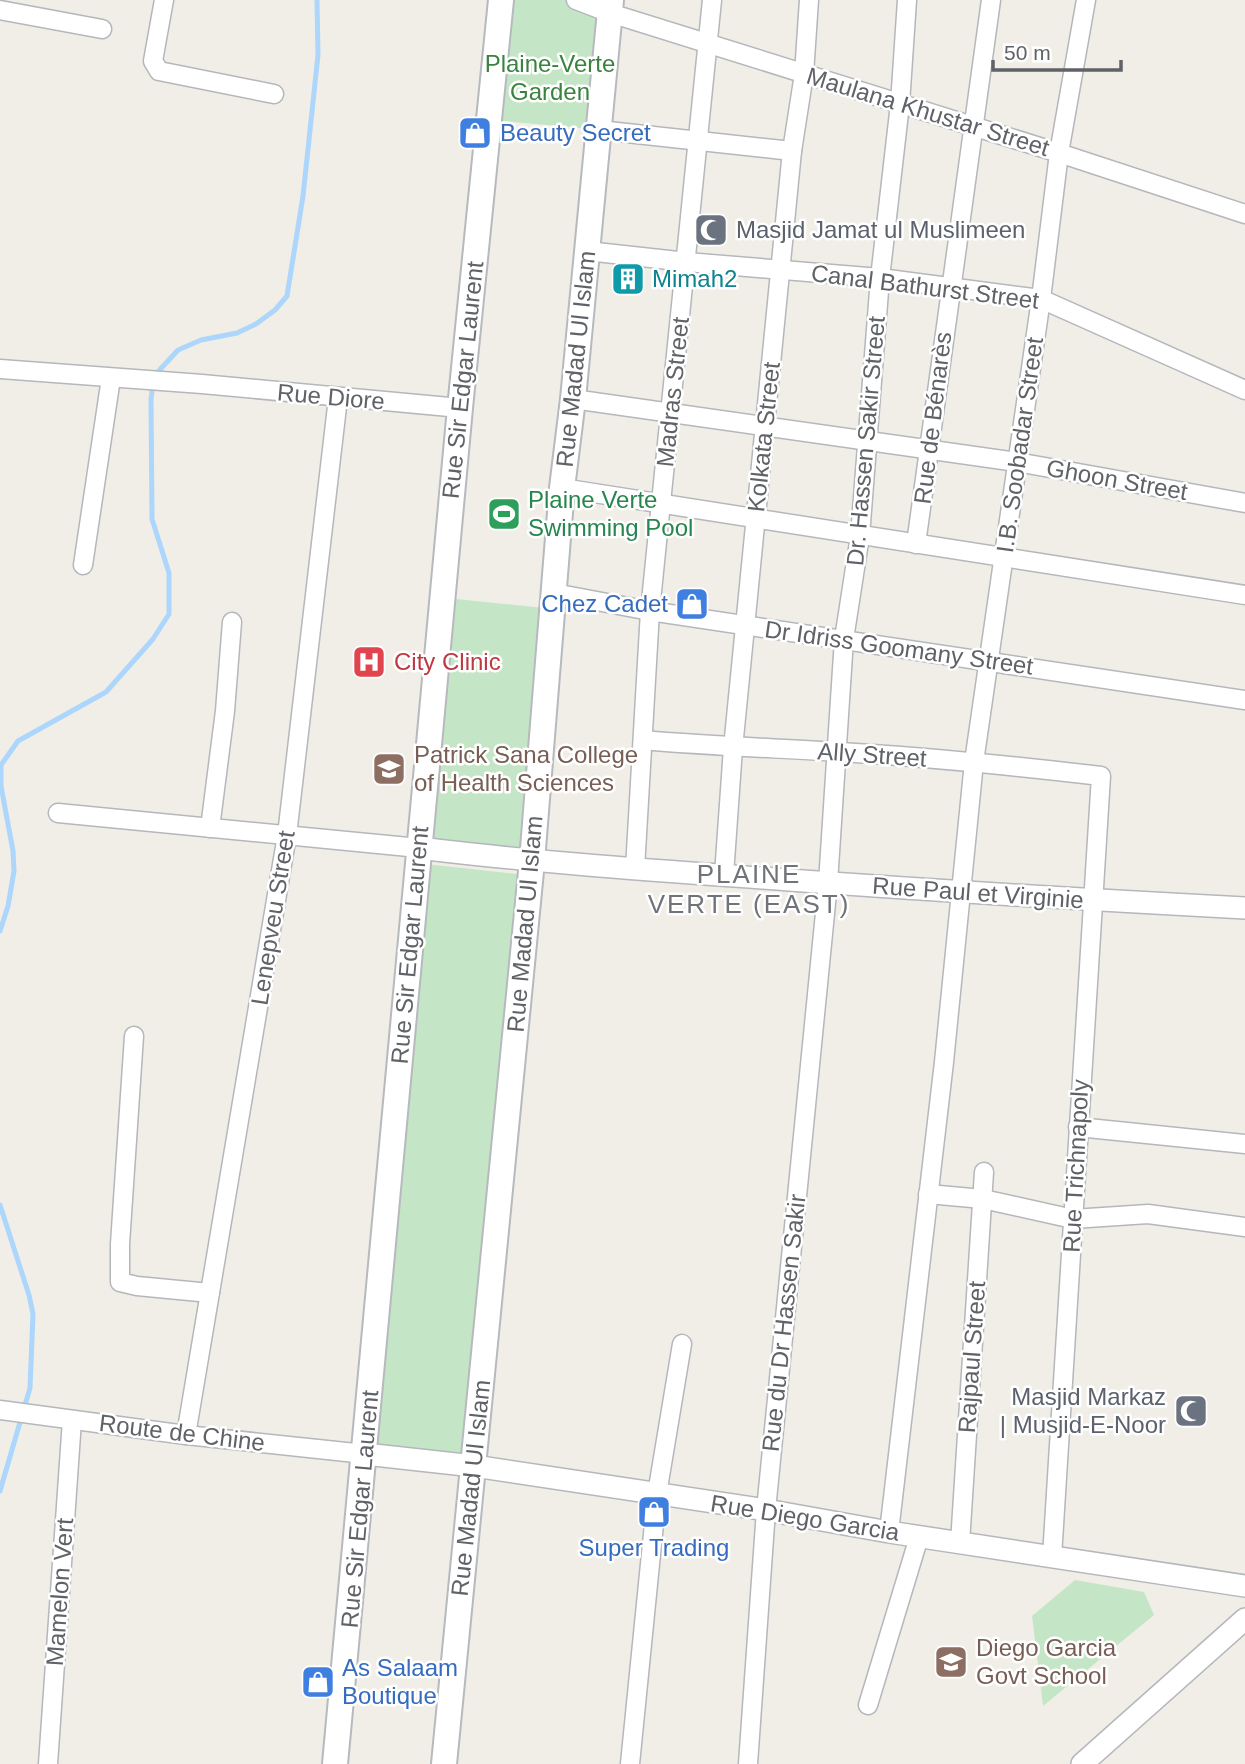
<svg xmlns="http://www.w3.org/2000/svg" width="1245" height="1764" viewBox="0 0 1245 1764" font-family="Arial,sans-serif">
	<rect width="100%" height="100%" fill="#f0eee7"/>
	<g fill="#c5e6c6">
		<polygon points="514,0 602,0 591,129 501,121"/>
		<polygon points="446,598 545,608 522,856 422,846"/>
		<polygon points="426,864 525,875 468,1457 376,1449"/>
		<polygon points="1075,1580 1144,1592 1154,1615 1043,1706 1032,1616"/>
	</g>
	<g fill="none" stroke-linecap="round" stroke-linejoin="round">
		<g stroke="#acd6fb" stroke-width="5">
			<polyline points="0,931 8,906 14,871 13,851 1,786 1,765 18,741 106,692 153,639 169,614 169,573 152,519 151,399 154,376 178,350 201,340 237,333 256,324 275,310 287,296 303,196 318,55 317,0"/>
			<polyline points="0,1205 29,1295 33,1314 30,1388 0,1491"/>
		</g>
		<defs>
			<g id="minor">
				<polyline points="164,0 153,61 159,71 274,94"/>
				<polyline points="576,0 610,13 1059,153 1245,214"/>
				<polyline points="0,10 102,29"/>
				<polyline points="599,130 792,151"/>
				<polyline points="587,251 687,262 880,278 1041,299 1245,390"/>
				<polyline points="0,369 202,384 460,408"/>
				<polyline points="573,399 1017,462 1245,503"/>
				<polyline points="562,488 1245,595"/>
				<polyline points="916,544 991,0"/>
				<polyline points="83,565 111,378"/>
				<polyline points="554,593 650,611 1245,700"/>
				<path d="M643,740C709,746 775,748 840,752C928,757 1015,766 1101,776L1052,1557"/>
				<polyline points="58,813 419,848"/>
				<polyline points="210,828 225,711 232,622"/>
				<polyline points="635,869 650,611 712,0"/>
				<polyline points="724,875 733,748 792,151 804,74 809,0"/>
				<polyline points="134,1036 120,1244 120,1282 137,1286 210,1293"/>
				<polyline points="1078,1127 1245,1144"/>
				<polyline points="928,1194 983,1199 1073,1219 1148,1214 1245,1227"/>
				<polyline points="0,1410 186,1435 365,1454"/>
				<polyline points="186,1435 287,835 338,398"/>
				<polyline points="889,1532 944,1062 974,762 1041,299 1059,153 1086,0"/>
				<polyline points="960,1543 984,1172"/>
				<polyline points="868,1705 919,1537"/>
				<polyline points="48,1764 72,1420"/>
				<polyline points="630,1764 657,1494 682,1344"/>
				<polyline points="748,1764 766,1510 828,883 844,639 860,536 880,278 900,104 907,0"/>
			</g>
			<g id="tertiary">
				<path d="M419,848C542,863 665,871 789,880C941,891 1093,900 1245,908"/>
				<polyline points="365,1454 474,1466 766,1510 889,1532 1245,1586"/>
				<polyline points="1082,1764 1245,1619"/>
			</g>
			<g id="secondary">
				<polyline points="335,1764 460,408 501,0"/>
				<polyline points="444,1764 532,861 562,488 573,399 611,0"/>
			</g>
		</defs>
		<use href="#minor" stroke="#b4b7bb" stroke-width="21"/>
		<use href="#tertiary" stroke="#b4b7bb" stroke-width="24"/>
		<use href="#secondary" stroke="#b6b9be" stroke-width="28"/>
		<use href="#minor" stroke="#fff" stroke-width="18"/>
		<use href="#tertiary" stroke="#fff" stroke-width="21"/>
		<use href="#secondary" stroke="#fff" stroke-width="24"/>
	</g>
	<defs>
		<symbol id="shop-square" viewBox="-11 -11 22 22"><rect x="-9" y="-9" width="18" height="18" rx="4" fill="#3f7fe0" stroke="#fff"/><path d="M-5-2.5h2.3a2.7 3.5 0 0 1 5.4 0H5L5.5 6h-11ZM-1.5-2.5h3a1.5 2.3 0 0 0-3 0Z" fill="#fff"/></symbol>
		<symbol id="mosque-square" viewBox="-11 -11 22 22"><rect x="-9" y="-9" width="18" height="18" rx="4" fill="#6b7280" stroke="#fff"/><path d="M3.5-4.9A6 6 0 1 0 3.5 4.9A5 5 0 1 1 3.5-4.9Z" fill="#fff"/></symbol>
		<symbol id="building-square" viewBox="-11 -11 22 22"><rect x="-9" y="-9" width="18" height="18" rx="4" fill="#0f9aa8" stroke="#fff"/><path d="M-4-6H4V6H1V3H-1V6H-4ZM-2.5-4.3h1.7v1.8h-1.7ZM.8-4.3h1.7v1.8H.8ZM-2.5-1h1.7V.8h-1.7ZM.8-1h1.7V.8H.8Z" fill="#fff"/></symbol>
		<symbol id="stadium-square" viewBox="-11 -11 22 22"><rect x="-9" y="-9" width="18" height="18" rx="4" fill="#2e9e5b" stroke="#fff"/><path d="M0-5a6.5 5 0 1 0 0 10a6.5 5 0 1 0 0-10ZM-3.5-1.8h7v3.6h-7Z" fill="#fff"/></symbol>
		<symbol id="hospital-square" viewBox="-11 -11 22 22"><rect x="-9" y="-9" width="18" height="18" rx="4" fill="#e0444e" stroke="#fff"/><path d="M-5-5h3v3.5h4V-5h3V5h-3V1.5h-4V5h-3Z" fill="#fff"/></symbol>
		<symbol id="university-square" viewBox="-11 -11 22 22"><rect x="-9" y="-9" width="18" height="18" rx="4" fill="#8d6e63" stroke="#fff"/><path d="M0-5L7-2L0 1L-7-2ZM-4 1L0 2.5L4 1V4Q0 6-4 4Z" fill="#fff"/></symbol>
		<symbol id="school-square" viewBox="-11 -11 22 22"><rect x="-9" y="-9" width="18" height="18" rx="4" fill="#8d6e63" stroke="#fff"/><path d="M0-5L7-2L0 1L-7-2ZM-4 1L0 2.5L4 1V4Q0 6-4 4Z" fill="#fff"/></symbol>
	</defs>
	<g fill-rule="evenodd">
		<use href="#shop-square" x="456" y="114" width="38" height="38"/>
		<use href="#mosque-square" x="692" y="211" width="38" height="38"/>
		<use href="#building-square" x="609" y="260" width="38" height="38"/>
		<use href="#stadium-square" x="485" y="495" width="38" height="38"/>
		<use href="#shop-square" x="673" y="585" width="38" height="38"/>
		<use href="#hospital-square" x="350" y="643" width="38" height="38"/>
		<use href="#university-square" x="370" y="750" width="38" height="38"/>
		<use href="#mosque-square" x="1172" y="1392" width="38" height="38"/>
		<use href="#shop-square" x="635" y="1493" width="38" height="38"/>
		<use href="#school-square" x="932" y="1643" width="38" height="38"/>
		<use href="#shop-square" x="299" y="1663" width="38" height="38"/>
	</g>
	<g text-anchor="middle" stroke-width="5" stroke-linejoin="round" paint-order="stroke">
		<g font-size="24" fill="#39833f" stroke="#fff">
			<text x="550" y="72">Plaine-Verte<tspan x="550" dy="28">Garden</tspan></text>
		</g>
		<g font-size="24" fill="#5f6267" stroke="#fff">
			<text transform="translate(928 112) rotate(17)" y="8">Maulana Khustar Street</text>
			<text transform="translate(925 287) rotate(7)" y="8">Canal Bathurst Street</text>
			<text transform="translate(576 359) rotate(-84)" y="8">Rue Madad Ul Islam</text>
			<text transform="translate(463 380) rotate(-84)" y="8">Rue Sir Edgar Laurent</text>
			<text transform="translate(673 392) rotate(-84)" y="8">Madras Street</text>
			<text transform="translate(331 397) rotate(5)" y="8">Rue Diore</text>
			<text transform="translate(933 418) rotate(-83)" y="8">Rue de Bénarès</text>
			<text transform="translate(764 437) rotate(-84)" y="8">Kolkata Street</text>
			<text transform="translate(866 441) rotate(-85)" y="8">Dr. Hassen Sakir Street</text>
			<text transform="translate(1020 445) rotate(-82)" y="8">I.B. Soobadar Street</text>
			<text transform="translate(1117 480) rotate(10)" y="8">Ghoon Street</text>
			<text transform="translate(899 648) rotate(8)" y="8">Dr Idriss Goomany Street</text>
			<text transform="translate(872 755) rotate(4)" y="8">Ally Street</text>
			<text transform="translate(978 893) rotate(4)" y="8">Rue Paul et Virginie</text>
			<text transform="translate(273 918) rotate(-81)" y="8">Lenepveu Street</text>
			<text transform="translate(525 924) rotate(-85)" y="8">Rue Madad Ul Islam</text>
			<text transform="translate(410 945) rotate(-85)" y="8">Rue Sir Edgar Laurent</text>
			<text transform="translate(1076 1166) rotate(-87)" y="8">Rue Trichnapoly</text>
			<text transform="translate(784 1323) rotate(-84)" y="8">Rue du Dr Hassen Sakir</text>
			<text transform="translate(972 1357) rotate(-86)" y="8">Rajpaul Street</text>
			<text transform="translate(182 1433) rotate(7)" y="8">Route de Chine</text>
			<text transform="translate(471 1488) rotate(-84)" y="8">Rue Madad Ul Islam</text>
			<text transform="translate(360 1509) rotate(-85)" y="8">Rue Sir Edgar Laurent</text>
			<text transform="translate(805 1518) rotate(9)" y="8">Rue Diego Garcia</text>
			<text transform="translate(60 1592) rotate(-86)" y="8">Mamelon Vert</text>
		</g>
		<g font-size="24" fill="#366cbe" stroke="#fff" text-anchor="start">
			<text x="500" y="141">Beauty Secret</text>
			<text x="668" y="612" text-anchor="end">Chez Cadet</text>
			<text x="654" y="1556" text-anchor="middle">Super Trading</text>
			<text x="342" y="1676">As Salaam<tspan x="342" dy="28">Boutique</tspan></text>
		</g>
		<g font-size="24" fill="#5b616d" stroke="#fff" text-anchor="start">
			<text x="736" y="238">Masjid Jamat ul Muslimeen</text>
			<text x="1166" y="1405" text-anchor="end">Masjid Markaz<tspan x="1166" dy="28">| Musjid-E-Noor</tspan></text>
		</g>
		<g font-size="24" fill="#0d838f" stroke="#fff" text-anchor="start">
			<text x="652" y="287">Mimah2</text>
		</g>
		<g font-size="24" fill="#27864d" stroke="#fff" text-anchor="start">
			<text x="528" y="508">Plaine Verte<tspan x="528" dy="28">Swimming Pool</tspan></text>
		</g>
		<g font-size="24" fill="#be3a42" stroke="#fff" text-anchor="start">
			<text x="394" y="670">City Clinic</text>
		</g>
		<g font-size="24" fill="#785e54" stroke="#fff" text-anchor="start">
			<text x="414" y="763">Patrick Sana College<tspan x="414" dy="28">of Health Sciences</tspan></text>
			<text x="976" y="1656">Diego Garcia<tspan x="976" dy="28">Govt School</tspan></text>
		</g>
		<g font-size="26" letter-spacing="2" fill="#707479" stroke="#fff">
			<text x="749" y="883">PLAINE<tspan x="749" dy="30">VERTE (EAST)</tspan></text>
		</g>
	</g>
	<path d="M993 60v10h128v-10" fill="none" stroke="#5f6267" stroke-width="3.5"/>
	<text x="1004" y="60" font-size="21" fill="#5f6267" stroke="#ffffff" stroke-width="5" paint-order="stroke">50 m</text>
</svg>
